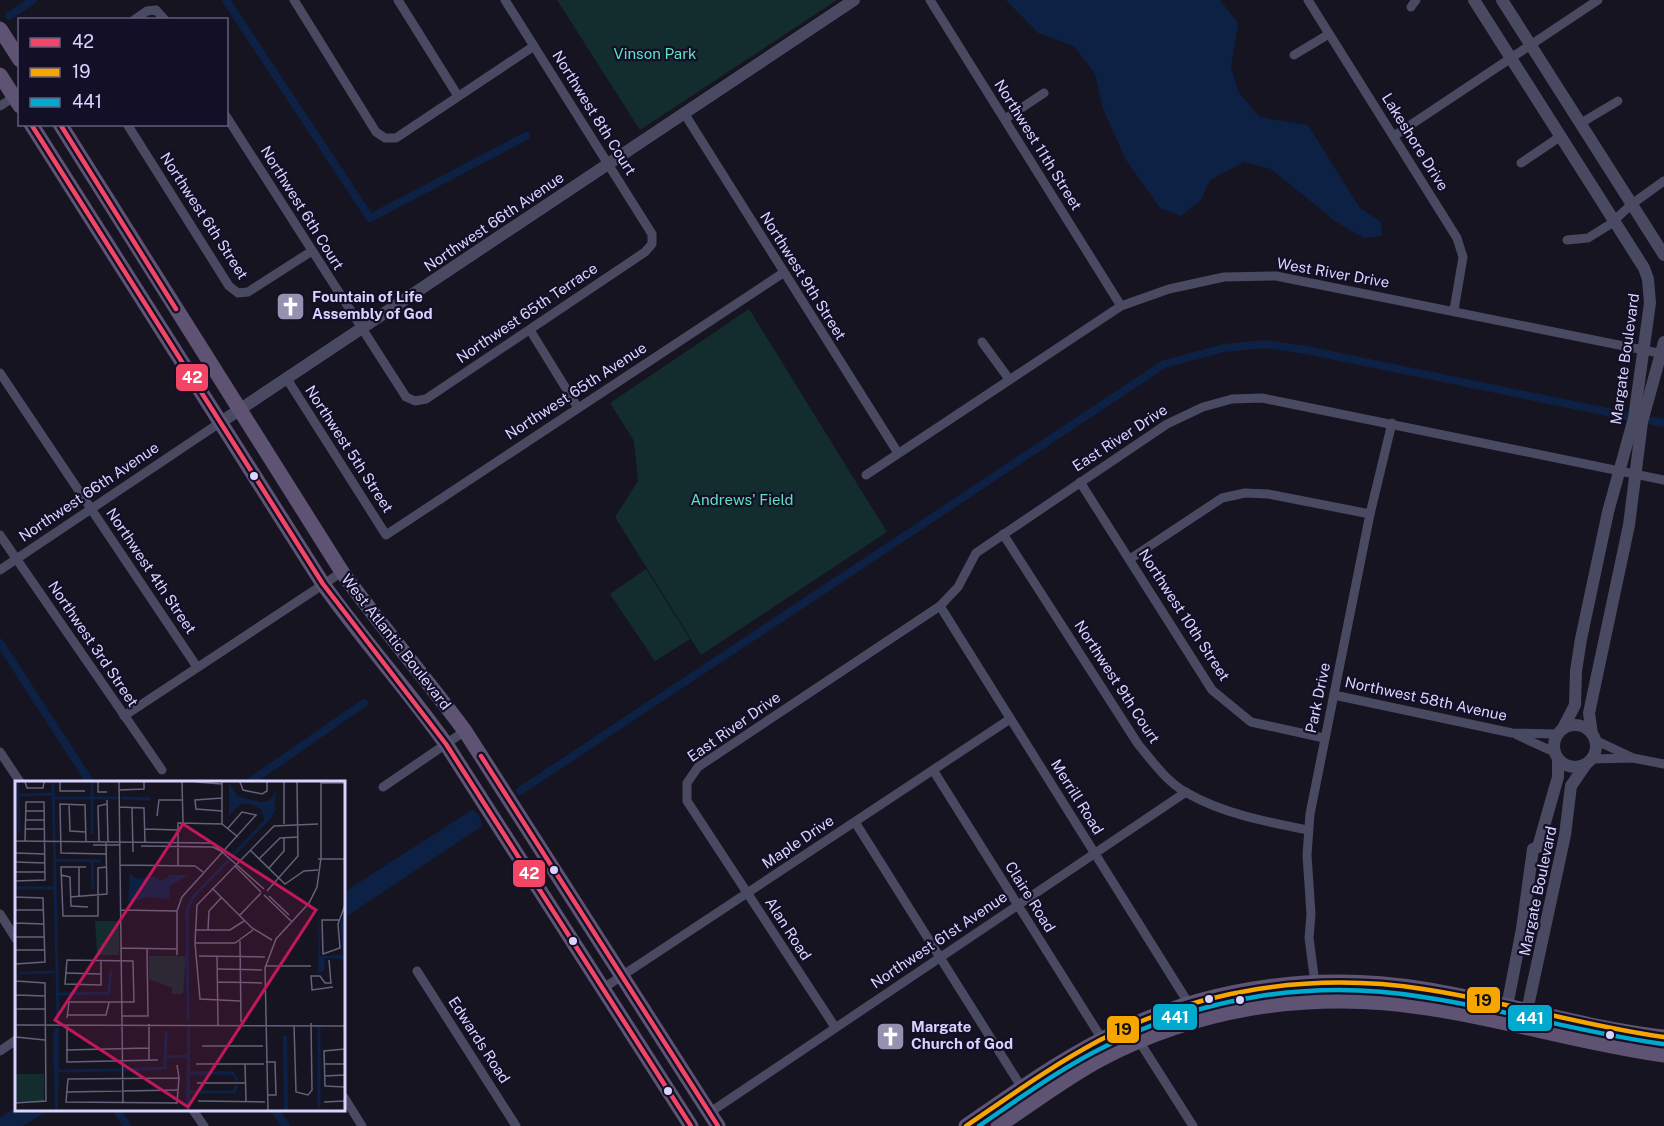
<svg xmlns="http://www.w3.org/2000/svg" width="1664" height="1126" viewBox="0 0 1664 1126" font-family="'Public Sans',sans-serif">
	<rect width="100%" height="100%" fill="#161421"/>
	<g fill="#132c2d">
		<polygon points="557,0 837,0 640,130"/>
		<polygon points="749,309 887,532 701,655 615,517 638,481 634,441 610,403"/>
		<polygon points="646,569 690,639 655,661 610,594"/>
	</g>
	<g fill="#0d2144">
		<polygon points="1006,0 1220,0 1238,23 1231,68 1239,93 1260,117 1308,125 1360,208 1381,222 1382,236 1364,238 1336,222 1271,169 1244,162 1210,180 1201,200 1181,216 1160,208 1126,160 1103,109 1095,74 1074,46 1038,33"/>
		<polygon points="472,810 479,815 482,826 344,918 344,892"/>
		<polygon points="16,1107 16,1110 49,1110 23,1126 0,1126 0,1118"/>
	</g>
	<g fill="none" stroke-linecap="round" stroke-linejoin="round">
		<g stroke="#0d2144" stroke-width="8">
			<polyline points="226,0 370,218 526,136"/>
			<polyline points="9,16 33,0"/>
			<polyline points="1652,421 1664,423"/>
			<polyline points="0,643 90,782"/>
			<polyline points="250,782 364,703"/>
			<polyline points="520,791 1164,364 1224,348 1265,344 1306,350 1627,416"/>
			<polyline points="117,1110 127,1126"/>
			<polyline points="275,1110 286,1126"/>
		</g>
		<g stroke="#4a4962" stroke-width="9">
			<polyline points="294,0 376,132 385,138 396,138 534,46"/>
			<polyline points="398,0 458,96"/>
			<polyline points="930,0 1121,306"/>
			<polyline points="1308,0 1457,238 1463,257 1454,310"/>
			<polyline points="1411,7 1416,0"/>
			<polyline points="134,20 147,11 156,10 165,20"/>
			<polyline points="1294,55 1329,34"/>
			<polyline points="0,106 14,97"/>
			<polyline points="684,113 898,453"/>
			<polyline points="226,116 406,397 415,401 426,399 645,252 652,244 652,234 505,0"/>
			<polyline points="1005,119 1044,93"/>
			<polyline points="1581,123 1618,101"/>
			<polyline points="127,124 229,286 238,293 248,292 312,251"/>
			<polyline points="1394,136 1598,0"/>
			<polyline points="1521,163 1561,136"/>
			<polyline points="1567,240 1588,238 1609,225 1632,204 1664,181"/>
			<polyline points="530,330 578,408"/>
			<polyline points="982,342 1009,379"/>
			<polyline points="0,373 197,667"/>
			<polyline points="287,379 386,535 783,273"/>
			<polyline points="866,475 1121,306 1169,289 1224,277 1276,276 1664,354"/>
			<polyline points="1080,482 1212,690 1251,722 1324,738"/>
			<path d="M1003,534L1138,744C1152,761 1167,782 1187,793C1224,814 1267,822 1308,830"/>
			<polyline points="0,535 162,770"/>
			<polyline points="1130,559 1222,498 1245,493 1268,494 1370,514"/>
			<polyline points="0,570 221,422"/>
			<polyline points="940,606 1189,1004"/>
			<polyline points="1334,695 1512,733 1557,734"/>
			<polyline points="124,716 342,572"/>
			<polyline points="1517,735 1554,752"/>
			<polyline points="1595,740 1631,757"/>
			<polyline points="0,752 20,782"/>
			<polyline points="1592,759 1633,758 1664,764"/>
			<polyline points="933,770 1102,1039"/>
			<polyline points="383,787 465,731"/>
			<polyline points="855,822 1022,1088"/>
			<polyline points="0,914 16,939"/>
			<polyline points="417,971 516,1126"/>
			<polyline points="1315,983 1309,938 1311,914 1307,855 1310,814 1370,514 1392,423"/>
			<polyline points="602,989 1010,719"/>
			<polyline points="835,1027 687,801 687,783 698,767 940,606 958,587 976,553 1167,424 1203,407 1232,399 1262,398 1664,480"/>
			<polyline points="1139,1041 1193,1126"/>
			<polyline points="0,1051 16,1040"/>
			<polyline points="344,1097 362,1126"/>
			<polyline points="193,1110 204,1126"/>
			<polyline points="709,1113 1186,792"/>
		</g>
		<g stroke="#4a4962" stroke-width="12">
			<polyline points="1474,0 1644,268 1648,279 1650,303 1634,418 1608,512 1581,639 1576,671 1575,705 1563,728"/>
			<polyline points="1502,0 1664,255"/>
			<polyline points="221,422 854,0"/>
			<circle cx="1575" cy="746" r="21"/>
			<polyline points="1592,734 1589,713 1629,525 1642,422 1664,342"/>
			<polyline points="1525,1020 1565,835 1571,786 1586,764"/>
			<polyline points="1504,1022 1522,929 1533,849 1538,847 1558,777 1558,759"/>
		</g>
		<g stroke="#5e5373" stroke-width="15">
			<polyline points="0,29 20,60"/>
			<polyline points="0,75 20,106"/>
			<path d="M31,124L323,584C362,639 407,689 446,744L691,1126"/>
			<path d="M60,124L342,572C381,626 425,677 465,731L718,1126"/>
			<path d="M966,1126C1016,1092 1066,1055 1121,1030C1213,986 1322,972 1423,989C1504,1002 1583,1028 1664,1037"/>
			<path d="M998,1126C1032,1104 1065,1078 1101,1059C1202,1006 1315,990 1428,1008C1507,1020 1584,1044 1664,1055"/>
		</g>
		<defs>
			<g id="bus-1">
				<polyline points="31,124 323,584 446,744 691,1126"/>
				<polyline points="60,124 176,309"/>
				<polyline points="481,756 718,1126"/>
			</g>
			<path id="bus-2" d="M966,1126C1010,1096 1053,1065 1100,1040C1200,989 1313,972 1423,989C1504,1001 1583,1026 1664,1037"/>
			<path id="bus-3" d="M979,1126C1020,1098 1061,1068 1106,1046C1204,996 1314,979 1423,997C1504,1009 1582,1033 1663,1044"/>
		</defs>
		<use href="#bus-1" stroke="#130f26" stroke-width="9"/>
		<use href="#bus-2" stroke="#130f26" stroke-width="9"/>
		<use href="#bus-3" stroke="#130f26" stroke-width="9"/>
		<use href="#bus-1" stroke="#f34667" stroke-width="4.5"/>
		<use href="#bus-2" stroke="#f7a600" stroke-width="4.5"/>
		<use href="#bus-3" stroke="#00a9ce" stroke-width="4.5"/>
	</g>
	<defs>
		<symbol id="church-square" viewBox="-11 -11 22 22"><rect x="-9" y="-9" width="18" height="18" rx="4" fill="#9591b1" stroke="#130f26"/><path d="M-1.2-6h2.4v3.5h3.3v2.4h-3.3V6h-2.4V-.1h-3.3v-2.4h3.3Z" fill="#fff"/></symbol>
	</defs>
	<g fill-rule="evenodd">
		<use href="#church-square" x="274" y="290" width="33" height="33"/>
		<use href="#church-square" x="874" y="1020" width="33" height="33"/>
	</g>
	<g fill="#d9d4ff" stroke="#130f26" stroke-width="2">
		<circle cx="254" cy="476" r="5"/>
		<circle cx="554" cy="870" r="5"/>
		<circle cx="573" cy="941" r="5"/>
		<circle cx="1209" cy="999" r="5"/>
		<circle cx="1240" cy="1000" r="5"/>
		<circle cx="1610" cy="1035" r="5"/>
		<circle cx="668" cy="1091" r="5"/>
	</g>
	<g text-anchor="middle" stroke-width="4.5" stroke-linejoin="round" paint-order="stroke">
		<g font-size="15" fill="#5fe0c0" stroke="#130f26">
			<text x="655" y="59">Vinson Park</text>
			<text x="742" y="505">Andrews' Field</text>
		</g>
		<g font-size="15" fill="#d9d4ff" stroke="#130f26">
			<text transform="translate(594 113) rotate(58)" y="5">Northwest 8th Court</text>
			<text transform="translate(1415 142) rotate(58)" y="5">Lakeshore Drive</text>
			<text transform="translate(1038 145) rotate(58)" y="5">Northwest 11th Street</text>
			<text transform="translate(302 208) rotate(58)" y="5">Northwest 6th Court</text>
			<text transform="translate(204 216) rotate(57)" y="5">Northwest 6th Street</text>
			<text transform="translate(494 222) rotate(-34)" y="5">Northwest 66th Avenue</text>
			<text transform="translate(1333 273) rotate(10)" y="5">West River Drive</text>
			<text transform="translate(803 276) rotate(58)" y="5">Northwest 9th Street</text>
			<text transform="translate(527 313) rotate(-34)" y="5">Northwest 65th Terrace</text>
			<text transform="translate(1625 359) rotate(-82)" y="5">Margate Boulevard</text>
			<text transform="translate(576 391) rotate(-33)" y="5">Northwest 65th Avenue</text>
			<text transform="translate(1120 438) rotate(-33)" y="5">East River Drive</text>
			<text transform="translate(349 449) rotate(57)" y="5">Northwest 5th Street</text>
			<text transform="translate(89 492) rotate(-34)" y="5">Northwest 66th Avenue</text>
			<text transform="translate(151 571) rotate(56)" y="5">Northwest 4th Street</text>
			<text transform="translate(1184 615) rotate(57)" y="5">Northwest 10th Street</text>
			<text transform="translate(396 642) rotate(52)" y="5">West Atlantic Boulevard</text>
			<text transform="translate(93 644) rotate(56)" y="5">Northwest 3rd Street</text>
			<text transform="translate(1117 682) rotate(57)" y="5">Northwest 9th Court</text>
			<text transform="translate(1318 698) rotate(-78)" y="5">Park Drive</text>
			<text transform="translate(1426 699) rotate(12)" y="5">Northwest 58th Avenue</text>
			<text transform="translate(734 727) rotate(-35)" y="5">East River Drive</text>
			<text transform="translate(1077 797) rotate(58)" y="5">Merrill Road</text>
			<text transform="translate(798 842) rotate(-34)" y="5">Maple Drive</text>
			<text transform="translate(1538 891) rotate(-78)" y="5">Margate Boulevard</text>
			<text transform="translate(1030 897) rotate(58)" y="5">Claire Road</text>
			<text transform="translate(788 929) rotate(57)" y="5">Alan Road</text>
			<text transform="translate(939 940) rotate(-34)" y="5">Northwest 61st Avenue</text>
			<text transform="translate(479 1040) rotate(57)" y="5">Edwards Road</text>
		</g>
		<g font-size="15" font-weight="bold" fill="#d9d4ff" stroke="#130f26" text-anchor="start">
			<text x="312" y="302">Fountain of Life<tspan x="312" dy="17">Assembly of God</tspan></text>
			<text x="911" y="1032">Margate<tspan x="911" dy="17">Church of God</tspan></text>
		</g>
	</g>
	<g transform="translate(15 781)">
		<rect width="330" height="330" fill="#161421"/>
		<path d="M80,140H104V174H82ZM134,175H171L168,213H157V207L134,198ZM0,293H29V320L0,321Z" fill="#132c2d"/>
		<path d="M214,1L222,15L245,21L254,20L261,11L258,31L250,43L247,29L236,23H225L214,34ZM115,92L122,98L138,95L146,100L155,94H174L155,105L154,118L133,116L117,121L113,120ZM304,111L305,175L328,174L325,144L330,128V184L327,178L310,177L309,189L303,193ZM172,246H175V329H171ZM44,247L43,329H40L38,257L39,248ZM268,255H272L273,329H269Z" fill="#0d2144"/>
		<path fill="none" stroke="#0d2144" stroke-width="3" d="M3,1L4,52M38,1L43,240M77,1V53M4,14L38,13M38,17H102M106,17L135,18M216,76L254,37L260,26M39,79L86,80M77,80L78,108M0,107H39M4,192L40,191M42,213L94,212L96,188M173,239L172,130L178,116L214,79M304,246V327M152,276L174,275M109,289L150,287L151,250M41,290L106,289M175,292H218L222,299M175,311H219L222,304"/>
		<path fill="none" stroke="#64617a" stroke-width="1.5" d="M10,1L12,7H28L29,1M45,1V10H70M83,1V11H92M104,1L108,323M167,1L168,42M181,1L207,3M207,1V43M225,1L228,9L247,13L252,10V1M269,1V43M306,2H330M104,9L129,8V1M207,17L180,19L181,28L207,30M92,19L93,61M54,23L55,50L71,51M104,26L129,27L130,62M117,27L118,71M10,30H30M142,35L144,19H167M10,39H30M10,48H30M130,48L163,49M0,60L197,62L249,108M84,60L83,25L92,23M71,61L70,24L45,23L46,72L92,73M78,64H105M126,65L198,66L206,70M235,69L270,103L289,90L303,89M0,72L30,73M244,78L265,57L283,56M303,78H330M0,81L30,82M105,84L180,85L188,91M163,85V42L207,43L223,56M220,85L246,111M64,86V116M71,86H46L48,135H83V87L92,86M254,87L269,70V56M0,91H30M46,94L55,96L56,125L73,126M0,100L30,99L29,21H11L10,60M197,107L237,147L257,159M252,110L283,75L282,1M249,114L276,140M254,115L274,134M0,116L1,256L30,259M0,116L28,117L30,181L0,183M55,116L92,113L91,61M0,129H29M105,129L162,130M224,135L246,112M324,139H307L308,173L325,167L323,143L330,124M0,142L29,143M180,149H215L229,140M193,149L194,130L206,117M1,156H29M225,160L226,241M180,162H220L238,149M106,167L162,168M1,169H29M162,174V130L167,116L241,34L227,31L213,47M184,175L250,176M202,175L203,244M314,179L316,203M250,185H296M203,188L247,189M50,192L86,193M203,201L247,202M315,202H310L305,195H296L297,209L318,206M1,214L30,215M225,220L185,218L180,162L182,124L259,45L303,43M1,228H30M53,234H91L94,222M107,235H133L132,168M52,237L54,221H119L118,180L52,179L50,203L86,204V180M134,243V280M0,244L330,245M279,244L281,311L293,314L297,309L296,242M52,245V281L143,279M187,265H248M330,268L309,270L310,305L330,306M51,269L134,267M251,281H260L261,314H252M181,283H249M230,283L231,320M309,283H330M162,284L164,297L162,322L51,321L53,298L164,297M309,295L330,294M182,302H230M51,311L164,309M183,320L250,321M309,321L330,320M0,322L31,320L30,202L1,200M253,329L250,187L261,158L294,122L302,106L306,77V1"/>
		<path fill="#c2185b" fill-opacity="0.15" stroke="#c2185b" stroke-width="3" d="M168,43L301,129L173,326L40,239Z"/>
		<rect width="330" height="330" fill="none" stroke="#d9d4ff" stroke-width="3"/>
	</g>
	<g stroke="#130f26" stroke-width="2">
		<rect x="175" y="363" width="34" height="29" rx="6" fill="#f34667"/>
		<rect x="512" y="859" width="34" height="29" rx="6" fill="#f34667"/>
		<rect x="1466" y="986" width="35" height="28" rx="6" fill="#f7a600"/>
		<rect x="1152" y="1003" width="46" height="28" rx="6" fill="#00a9ce"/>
		<rect x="1507" y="1004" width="46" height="28" rx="6" fill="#00a9ce"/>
		<rect x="1106" y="1015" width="34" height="29" rx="6" fill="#f7a600"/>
	</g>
	<g font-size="16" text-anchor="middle" font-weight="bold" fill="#fff">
		<text x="192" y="383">42</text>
		<text x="529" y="879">42</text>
		<text x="1175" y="1023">441</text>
		<text x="1530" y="1024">441</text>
	</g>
	<g font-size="16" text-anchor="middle" font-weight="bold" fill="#111">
		<text x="1483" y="1006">19</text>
		<text x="1123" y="1035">19</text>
	</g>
	<rect x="18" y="18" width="210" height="108" fill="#130f26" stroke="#625e7d" stroke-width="1.5"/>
	<rect x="30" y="38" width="30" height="9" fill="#f34667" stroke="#625e7d" stroke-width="1.5"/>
	<text x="72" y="48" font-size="18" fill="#d9d4ff">42</text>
	<rect x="30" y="68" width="30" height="9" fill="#f7a600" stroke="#625e7d" stroke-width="1.5"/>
	<text x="72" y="78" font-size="18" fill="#d9d4ff">19</text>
	<rect x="30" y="98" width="30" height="9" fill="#00a9ce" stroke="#625e7d" stroke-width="1.5"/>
	<text x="72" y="108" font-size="18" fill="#d9d4ff">441</text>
</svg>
